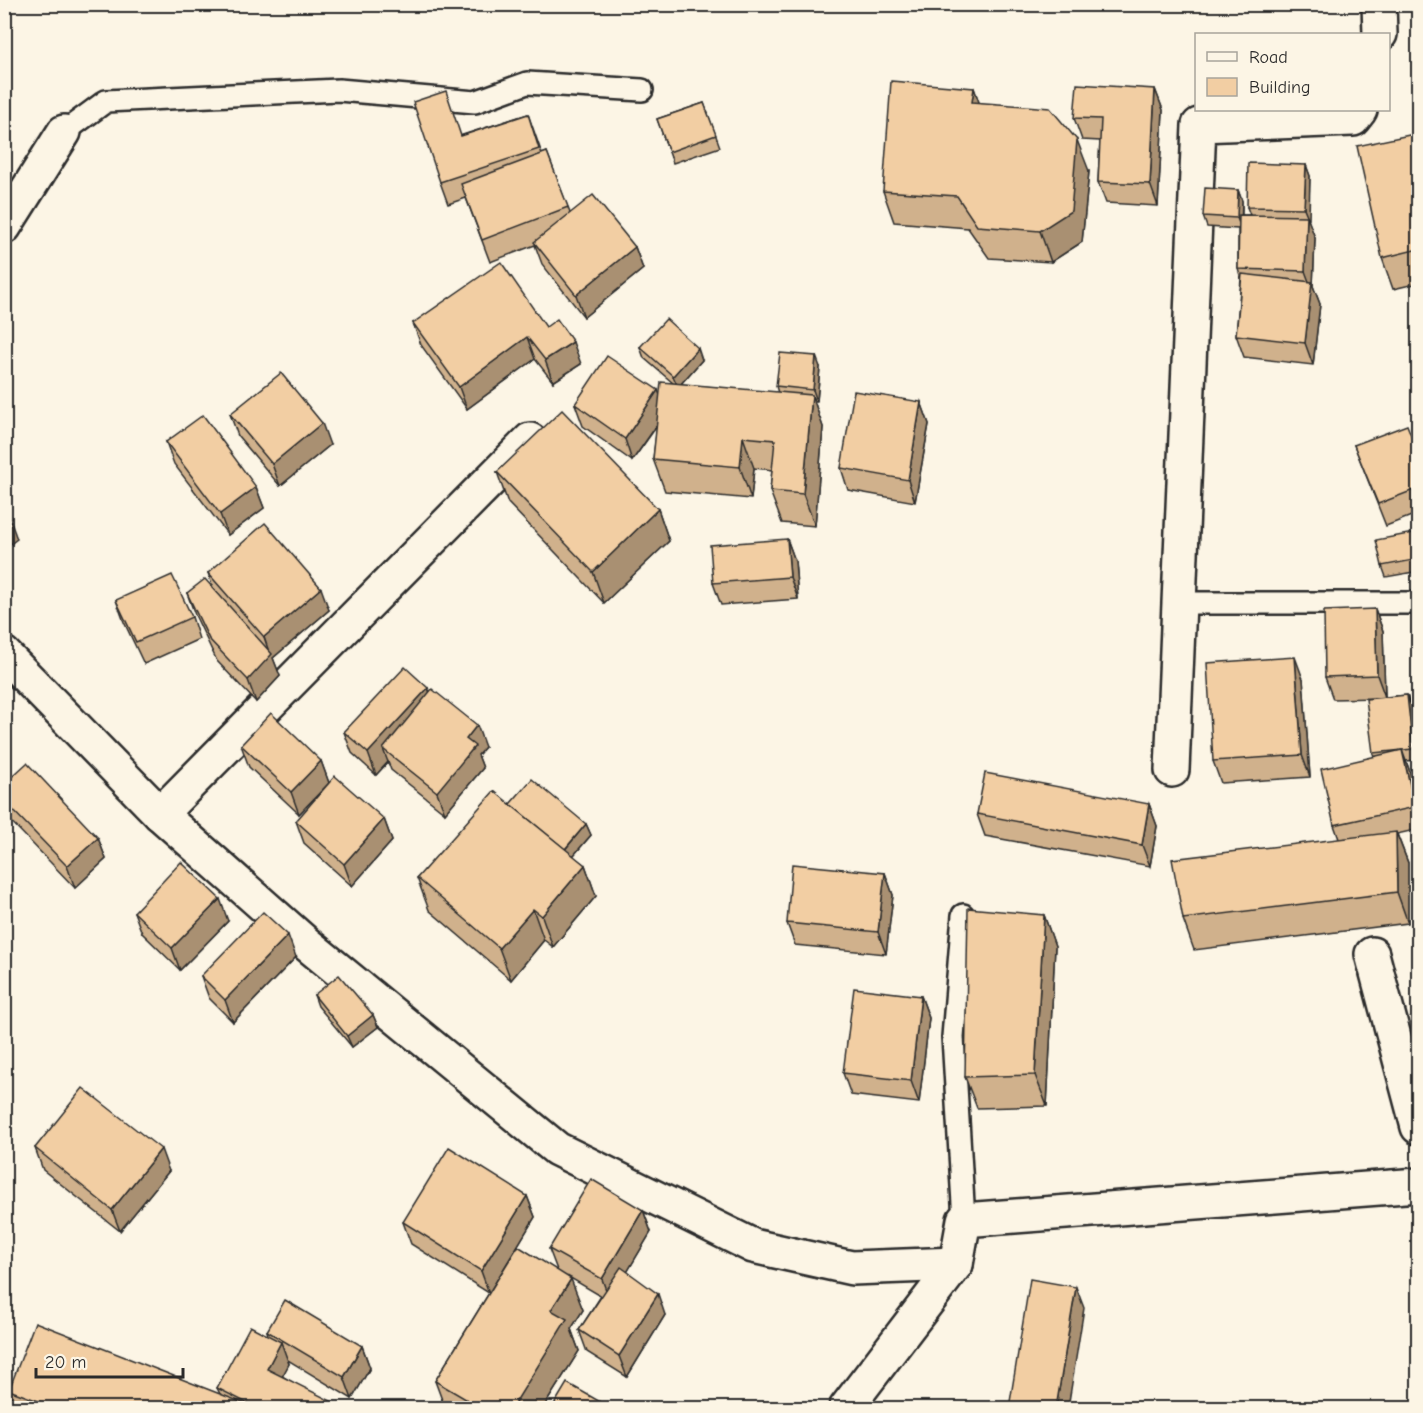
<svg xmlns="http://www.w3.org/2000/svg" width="1423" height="1413" viewBox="0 0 1423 1413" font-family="'Comic Neue',sans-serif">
	<rect width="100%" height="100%" fill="#fcf5e5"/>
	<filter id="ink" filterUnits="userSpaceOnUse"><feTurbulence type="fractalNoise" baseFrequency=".0167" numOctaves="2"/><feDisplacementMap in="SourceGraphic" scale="12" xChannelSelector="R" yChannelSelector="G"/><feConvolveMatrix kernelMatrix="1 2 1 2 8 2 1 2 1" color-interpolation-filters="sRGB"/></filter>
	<g filter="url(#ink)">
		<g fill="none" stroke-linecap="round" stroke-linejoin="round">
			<defs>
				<g id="lane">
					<polyline points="64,132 106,101 339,90 475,102 527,83 642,90"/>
					<polyline points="1179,603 1418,603"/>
					<polyline points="963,915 953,1037 964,1220"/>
				</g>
				<g id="street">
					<polyline points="1379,4 1380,34"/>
					<polyline points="4,227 64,132"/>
					<polyline points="4,654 160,814 308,945 557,1149 753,1246 852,1268 956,1264"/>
					<polyline points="1172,770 1199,125 1353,119 1360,110"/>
					<polyline points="160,814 530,440"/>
					<polyline points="1372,954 1418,1127"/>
					<polyline points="846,1408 956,1264 964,1220 1418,1185"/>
				</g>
			</defs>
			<use href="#lane" stroke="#2b2b2b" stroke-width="26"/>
			<use href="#street" stroke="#2b2b2b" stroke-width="38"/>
			<use href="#lane" stroke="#fcf5e5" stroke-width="21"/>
			<use href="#street" stroke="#fcf5e5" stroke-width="33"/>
		</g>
		<g fill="#d0b18c" stroke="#2b2b2b" stroke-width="1.5">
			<polygon points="974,88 979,103 1089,171 1082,242 1051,262 989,258 968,228 894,222 883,191"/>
			<polygon points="1155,89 1163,110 1158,206 1106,203 1098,182 1100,141 1082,140 1074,118"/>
			<polygon points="704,103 720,147 673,163 657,119"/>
			<polygon points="528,114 542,154 547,152 570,213 635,247 643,269 584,317 542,264 535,245 490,262 466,198 448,204 440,182 462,135"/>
			<polygon points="1419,133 1419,283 1393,289 1382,258"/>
			<polygon points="1306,165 1310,176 1308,220 1315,238 1313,286 1320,304 1313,365 1244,357 1236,335 1241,279 1238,269 1238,229 1207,227 1203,216 1238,190 1242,201 1242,215 1250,215 1247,207"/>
			<polygon points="413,323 546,327 581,364 553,382 535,359 467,409 421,345"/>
			<polygon points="640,347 702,360 681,384 778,393 776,386 820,367 817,401 814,401 823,427 815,526 782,523 770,491 772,470 754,468 751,499 665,491 653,459 657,426 632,461 583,426 575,404 660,395 673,383 644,358"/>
			<polygon points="921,402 929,424 915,502 848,490 841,468"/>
			<polygon points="230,414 330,445 280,486 238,436"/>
			<polygon points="166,442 256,487 264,508 228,535 174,464"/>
			<polygon points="1354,445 1419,455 1419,513 1386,526"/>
			<polygon points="497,472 658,509 669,541 604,603 508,503"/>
			<polygon points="1419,532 1419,571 1386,577 1382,566"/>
			<polygon points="787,539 795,561 798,599 721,605 713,583"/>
			<polygon points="208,573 329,610 273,658 280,676 256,702 217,661 195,615 187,593 213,588"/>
			<polygon points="116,600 192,617 199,639 144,664 124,622"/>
			<polygon points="1375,609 1383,631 1385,697 1407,695 1411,706 1417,760 1406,761 1410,772 1419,809 1419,829 1397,834 1408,863 1408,923 1194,950 1183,919 1339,839 1334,825 1374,757 1373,753 1378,698 1333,699 1325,677"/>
			<polygon points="1303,679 1310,777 1221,783 1213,761"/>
			<polygon points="428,688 430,692 485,747 478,755 483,768 445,813 391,770 388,762 376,775 352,753 344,732"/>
			<polygon points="241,745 321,761 329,783 299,814 249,767"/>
			<polygon points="4,784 98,838 106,859 75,888 4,814"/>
			<polygon points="510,804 586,824 591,835 573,856 585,865 596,896 553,947 544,940 511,980 429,910 417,878"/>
			<polygon points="1149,804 1157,826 1150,866 985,836 977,814"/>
			<polygon points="384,819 392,841 352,886 304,843 296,821"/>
			<polygon points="885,873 893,895 886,954 795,945 787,923"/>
			<polygon points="134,912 228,921 180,970 142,933"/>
			<polygon points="1044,915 1055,946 1047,1106 977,1108 965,1077"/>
			<polygon points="296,957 233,1022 209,998 201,976"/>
			<polygon points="314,995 373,1015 378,1027 352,1047 318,1006"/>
			<polygon points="921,996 929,1018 919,1103 851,1095 843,1073"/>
			<polygon points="35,1148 169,1171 120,1231 43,1170"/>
			<polygon points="527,1196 535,1217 498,1278 557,1270 549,1249 643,1210 651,1232 627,1272 665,1315 627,1377 587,1352 579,1330 601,1296 569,1277 583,1310 571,1329 579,1351 543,1408 445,1408 435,1381 489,1293 411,1244 403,1222"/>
			<polygon points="267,1331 362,1346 370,1368 352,1399 288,1360 289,1364 282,1376 335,1408 15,1408 9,1390 220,1394 217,1388 268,1335"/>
		</g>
		<g fill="#a99072" stroke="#2b2b2b" stroke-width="1.5">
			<polygon points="974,88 985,119 972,102"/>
			<polygon points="1155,89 1163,110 1158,206 1150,184"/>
			<polygon points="1077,140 1089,171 1082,242 1051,262 1040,231"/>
			<polygon points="1306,165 1310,176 1309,220 1304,208"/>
			<polygon points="1238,190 1242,201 1241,229 1237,218"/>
			<polygon points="1307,216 1315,238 1313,286 1320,304 1313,365 1305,343 1311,287 1305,271"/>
			<polygon points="635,247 643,269 584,317 576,295"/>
			<polygon points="527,337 535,359 467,409 459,387"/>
			<polygon points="573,342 581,364 553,382 545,360"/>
			<polygon points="698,348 702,360 678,387 673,376"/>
			<polygon points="816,356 820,367 817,401 813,390"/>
			<polygon points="658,390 666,412 632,461 625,439"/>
			<polygon points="812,395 823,427 815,526 803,494"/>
			<polygon points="921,402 929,424 915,502 908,480"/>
			<polygon points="322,423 330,445 280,486 272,464"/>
			<polygon points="743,437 754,468 751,499 740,467"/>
			<polygon points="256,487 264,508 228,535 220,514"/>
			<polygon points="658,509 669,541 604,603 593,572"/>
			<polygon points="9,517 17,539 4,549 4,520"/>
			<polygon points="787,539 795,561 798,599 790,577"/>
			<polygon points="321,588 329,610 273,658 280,676 256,702 248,680 270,655 264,637"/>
			<polygon points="1375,609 1383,631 1385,697 1377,675"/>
			<polygon points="1295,657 1303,679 1310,777 1302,755"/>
			<polygon points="428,688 436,710 383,749 388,762 376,775 368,753"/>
			<polygon points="1407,695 1411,706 1417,760 1413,749"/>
			<polygon points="477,725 485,747 478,755 483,768 445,813 437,792 466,739"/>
			<polygon points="1402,750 1410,772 1419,809 1419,815 1415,807"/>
			<polygon points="321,761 329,783 299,814 291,792"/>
			<polygon points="1149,804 1157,826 1150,866 1142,845"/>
			<polygon points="384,819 392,841 352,886 344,864"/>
			<polygon points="586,824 591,835 567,863 563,852"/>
			<polygon points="1396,832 1408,863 1408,923 1397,892"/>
			<polygon points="98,838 106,859 75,888 67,866"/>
			<polygon points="585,865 596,896 553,947 542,916"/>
			<polygon points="885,873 893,895 886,954 878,932"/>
			<polygon points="220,899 228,921 180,970 172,948"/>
			<polygon points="533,909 544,940 511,980 499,948"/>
			<polygon points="1044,915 1055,946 1047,1106 1035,1075"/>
			<polygon points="288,935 296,957 233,1022 225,1000"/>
			<polygon points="921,996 929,1018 919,1103 911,1081"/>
			<polygon points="373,1015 378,1027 352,1047 347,1036"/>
			<polygon points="161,1149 169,1171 120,1231 112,1210"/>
			<polygon points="527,1196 535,1217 489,1293 481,1271"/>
			<polygon points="643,1210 651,1232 610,1301 602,1279"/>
			<polygon points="571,1279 583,1310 571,1329 579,1351 543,1408 512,1408 551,1310"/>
			<polygon points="1076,1287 1084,1308 1068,1408 1056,1408"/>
			<polygon points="658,1294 665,1315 627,1377 619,1356"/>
			<polygon points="281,1342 289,1364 275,1390 267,1369"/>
			<polygon points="362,1346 370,1368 352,1399 344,1377"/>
			<polygon points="333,1402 335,1408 330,1408"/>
		</g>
		<g fill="#f2cea3" stroke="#2b2b2b" stroke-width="1.5">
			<polygon points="891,81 974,88 972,102 1050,108 1077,140 1071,211 1040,231 977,226 957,196 883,191"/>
			<polygon points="1077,84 1155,89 1150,184 1098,182 1101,119 1074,118"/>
			<polygon points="446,91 461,136 528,114 539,149 440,182 413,102"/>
			<polygon points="704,103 716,135 669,152 657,119"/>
			<polygon points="1419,133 1419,249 1382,258 1357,146"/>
			<polygon points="547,152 568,207 482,240 461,184"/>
			<polygon points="1248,163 1306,165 1304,208 1247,207"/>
			<polygon points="1205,188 1238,190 1237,218 1203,216"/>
			<polygon points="593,195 635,247 576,295 534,242"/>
			<polygon points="1239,215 1307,216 1305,271 1238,269"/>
			<polygon points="501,262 546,327 557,319 573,342 545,360 527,337 459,387 413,323"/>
			<polygon points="1242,274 1312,282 1305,343 1236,335"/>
			<polygon points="666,319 698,348 673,376 640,347"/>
			<polygon points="780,353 816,356 813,390 776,386"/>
			<polygon points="607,356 658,390 625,439 575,404"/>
			<polygon points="281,373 322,423 272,464 230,414"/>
			<polygon points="661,382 812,395 803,494 770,491 775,440 743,437 740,467 653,459"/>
			<polygon points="854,391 921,402 908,480 841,468"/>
			<polygon points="562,410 658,509 593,572 497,472"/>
			<polygon points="203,415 256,487 220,514 166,442"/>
			<polygon points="1407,425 1419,455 1419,488 1378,504 1354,445"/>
			<polygon points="4,512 9,517 4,520"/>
			<polygon points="265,523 321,588 264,637 208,573"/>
			<polygon points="1419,532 1419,559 1382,566 1376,540"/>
			<polygon points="787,539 790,577 713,583 710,545"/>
			<polygon points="172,575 192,617 136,642 116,600"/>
			<polygon points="205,579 272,654 248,680 209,639 187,593"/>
			<polygon points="1375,609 1377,675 1325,677 1324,611"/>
			<polygon points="1295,657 1302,755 1213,761 1207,663"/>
			<polygon points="405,667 428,688 368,753 344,732"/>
			<polygon points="432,689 477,725 466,739 475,746 437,792 383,749"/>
			<polygon points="1407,695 1413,749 1373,753 1366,699"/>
			<polygon points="271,713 321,761 291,792 241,745"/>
			<polygon points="1402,750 1415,807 1334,825 1321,769"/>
			<polygon points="27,763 98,838 67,866 4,801 4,784"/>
			<polygon points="985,773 1149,804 1142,845 977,814"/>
			<polygon points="335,776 384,819 344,864 296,821"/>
			<polygon points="532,779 586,824 565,849 510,804"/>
			<polygon points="494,791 585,865 542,916 533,909 499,948 417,878"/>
			<polygon points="1396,832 1397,892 1183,919 1172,859"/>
			<polygon points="181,862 220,899 172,948 134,912"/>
			<polygon points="792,864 885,873 878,932 787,923"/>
			<polygon points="968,908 1044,915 1035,1075 965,1077"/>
			<polygon points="263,912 288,935 225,1000 201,976"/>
			<polygon points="339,975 373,1015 347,1036 314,995"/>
			<polygon points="854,988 921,996 911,1081 843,1073"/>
			<polygon points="83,1088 161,1149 112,1210 35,1148"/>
			<polygon points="449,1147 527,1196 481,1271 403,1222"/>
			<polygon points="591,1179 643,1210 602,1279 549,1249"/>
			<polygon points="518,1246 571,1279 551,1310 567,1319 512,1408 481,1408 435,1381"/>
			<polygon points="621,1267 658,1294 619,1356 579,1330"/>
			<polygon points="1030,1279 1076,1287 1056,1408 1009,1408"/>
			<polygon points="285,1300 362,1346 344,1377 267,1331"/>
			<polygon points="35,1322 256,1408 57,1408 9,1390"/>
			<polygon points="250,1326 281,1342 267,1369 333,1402 330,1408 257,1408 217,1388"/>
			<polygon points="567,1383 611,1408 552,1408"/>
		</g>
	</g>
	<rect width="1423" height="1413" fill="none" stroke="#fcf5e5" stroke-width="24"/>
	<rect x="12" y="12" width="1399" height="1389" fill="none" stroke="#2b2b2b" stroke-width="2" filter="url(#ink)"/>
	<rect x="1195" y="33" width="195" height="78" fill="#fcf5e5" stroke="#a8a49b" stroke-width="1.5"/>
	<rect x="1207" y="52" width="30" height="9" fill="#fcf5e5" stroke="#a8a49b" stroke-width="1.5"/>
	<text x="1249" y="63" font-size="18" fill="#2b2b2b">Road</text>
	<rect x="1207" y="78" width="30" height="18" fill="#f2cea3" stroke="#a8a49b" stroke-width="1.5"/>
	<text x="1249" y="93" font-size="18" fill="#2b2b2b">Building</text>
	<path d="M36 1368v9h147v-9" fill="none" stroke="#2b2b2b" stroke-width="3"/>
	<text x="45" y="1368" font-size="18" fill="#2b2b2b" stroke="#fcf5e5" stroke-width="4.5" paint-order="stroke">20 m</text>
</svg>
